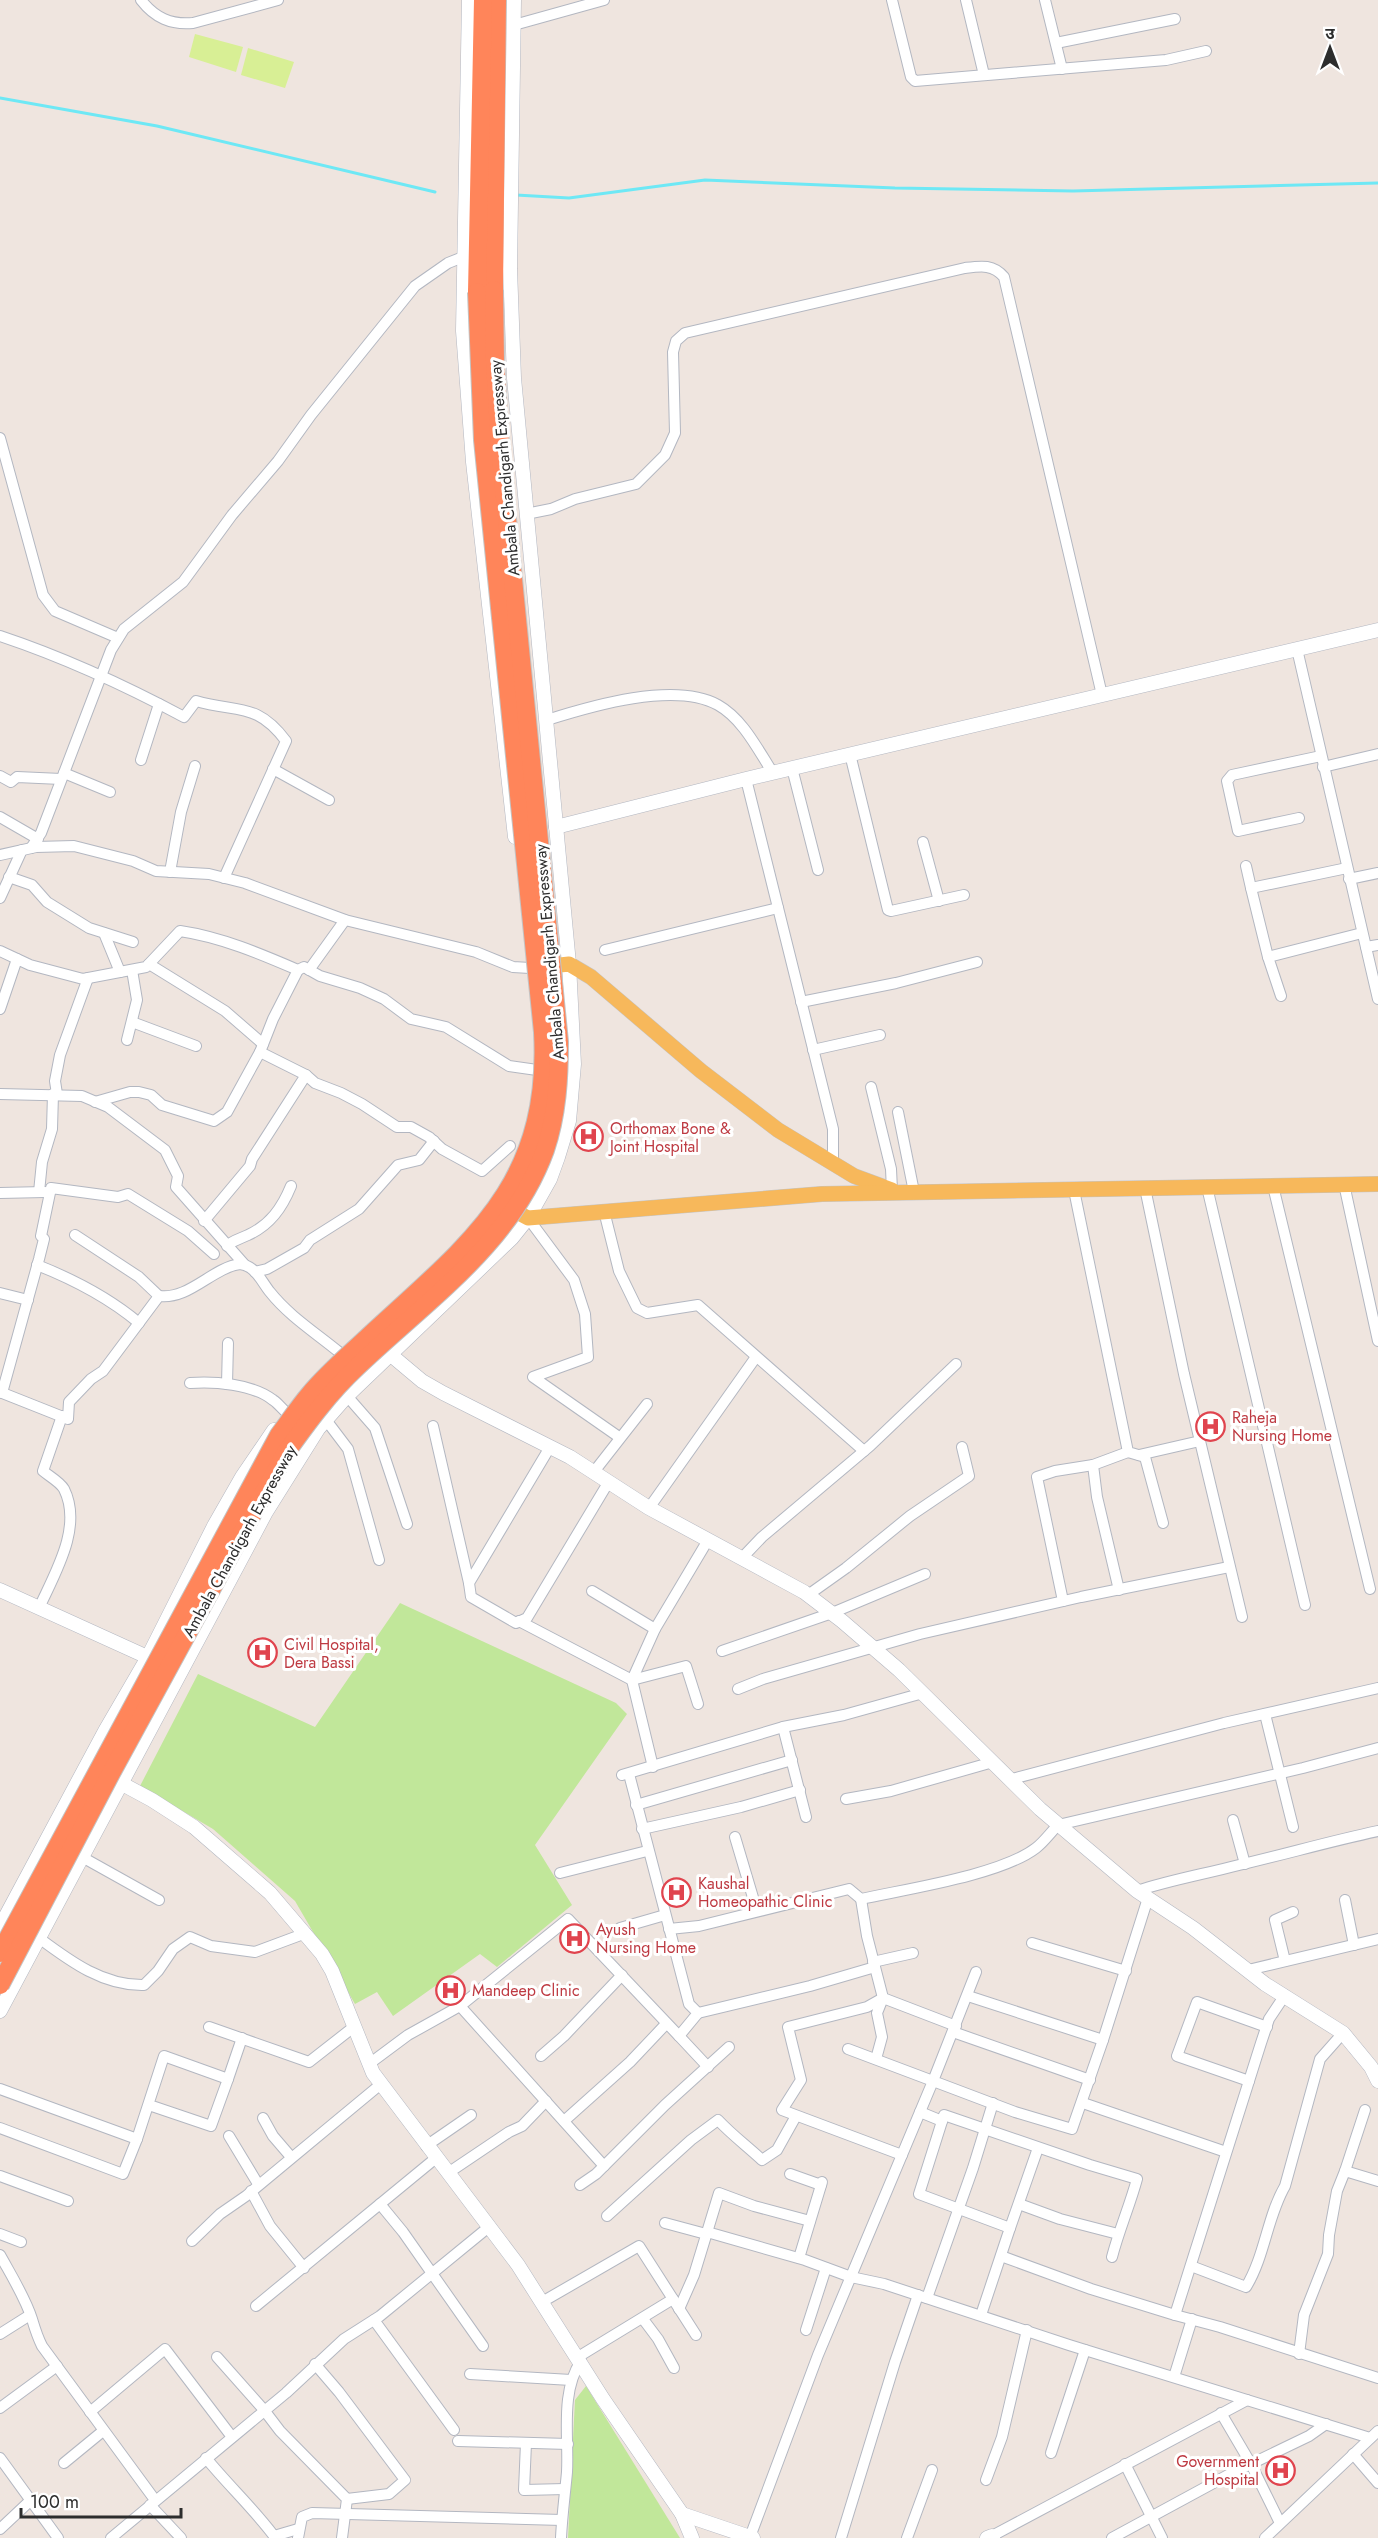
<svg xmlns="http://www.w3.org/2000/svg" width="1378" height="2538" viewBox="0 0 1378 2538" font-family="Jost,'Noto Sans Devanagari',sans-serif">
	<rect width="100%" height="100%" fill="#efe5df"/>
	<g fill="#c1e79a">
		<polygon points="400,1603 616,1703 627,1714 535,1845 572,1905 497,1967 480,1954 393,2016 377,1992 355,2004 295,1901 213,1829 140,1786 198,1674 315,1727"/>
		<polygon points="586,2386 680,2538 568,2538 575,2400"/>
	</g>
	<g fill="#d8ef95">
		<polygon points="195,34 243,47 236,72 189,57"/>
		<polygon points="248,48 294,62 285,88 241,75"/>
	</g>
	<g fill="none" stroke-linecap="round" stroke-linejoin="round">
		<g stroke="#6ee8f5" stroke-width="3">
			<polyline points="0,98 157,126 435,192"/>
			<polyline points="516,195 569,198 705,180 895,188 1073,191 1378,183"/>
		</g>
		<defs>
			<g id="street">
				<path d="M141,0C155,18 171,25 193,23L278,0"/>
				<polyline points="892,0 911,77 915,81 1166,60 1206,51"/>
				<polyline points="966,0 984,75"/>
				<polyline points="1045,0 1062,69"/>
				<polyline points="514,25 604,0"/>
				<polyline points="1056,43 1175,19"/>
				<polyline points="0,438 43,595 55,611 118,638"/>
				<path d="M526,514L551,509L575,499L636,484L665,455L675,433L673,352L676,341L685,333L965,268C981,266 993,264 1004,277L1102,695"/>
				<path d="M0,636C63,657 126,686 184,717L196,701C238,713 257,702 286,741L224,878"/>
				<polyline points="1297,649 1378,999"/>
				<path d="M547,720C591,706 675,681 718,705C743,719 758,750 773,773"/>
				<polyline points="850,754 888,910 891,911 964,895"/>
				<polyline points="141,760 159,704"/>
				<polyline points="1323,767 1378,754"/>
				<polyline points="792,768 818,870"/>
				<polyline points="273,769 329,800"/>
				<polyline points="64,773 110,792"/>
				<polyline points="0,776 11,782 17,777 61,779"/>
				<polyline points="746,779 833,1129 833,1163"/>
				<polyline points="0,817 38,839"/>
				<polyline points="1299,818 1238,831 1227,781 1232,775 1321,756"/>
				<polyline points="923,842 939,901"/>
				<polyline points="31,848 41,833 111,650 124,629 183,582 232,515 278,461 311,415 415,286 448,263 463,257 472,257"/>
				<polyline points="0,855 36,847 74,846 133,861 156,871 209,874 245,883 345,920 476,952 513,967 530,968"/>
				<polyline points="1246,866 1251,888 1347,868"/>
				<polyline points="170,872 181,812 195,766"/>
				<polyline points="9,877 32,885 47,902 89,928 133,942"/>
				<polyline points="1349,879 1378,873"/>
				<polyline points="1251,888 1268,957"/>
				<polyline points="0,898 22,850"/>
				<polyline points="104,933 120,972"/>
				<polyline points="1366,947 1378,945"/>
				<polyline points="605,950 778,908"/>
				<path d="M0,951L30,965L83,979L146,967L180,931C221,937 261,954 298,970L304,967L320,976L360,988L384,999L411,1019L446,1027L509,1066L537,1070"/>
				<polyline points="149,964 225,1011 263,1044"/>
				<polyline points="298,970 273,1019 260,1052 306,1075 315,1083 341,1093 362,1104 397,1127 411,1127 429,1137 442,1149 482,1171 510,1146"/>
				<polyline points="309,970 345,920"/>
				<polyline points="1281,996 1268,957 1362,933"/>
				<polyline points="801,1002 896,983 977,962"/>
				<polyline points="0,1009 17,959"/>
				<polyline points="132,1022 196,1046"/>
				<polyline points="127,1040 137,1000 132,970"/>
				<polyline points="813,1050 880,1035"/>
				<polyline points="871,1087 891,1169 892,1190"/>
				<polyline points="0,1094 82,1096 108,1107 165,1150 178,1176 176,1187 244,1264"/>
				<polyline points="57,1094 55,1081 60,1055 88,978"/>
				<polyline points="95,1102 130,1092 139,1092 151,1095 162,1105 214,1121 227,1112 260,1052"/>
				<polyline points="898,1112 914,1192"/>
				<polyline points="1344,1184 1378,1341"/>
				<polyline points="1273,1186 1370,1589"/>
				<polyline points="1207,1187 1305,1605"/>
				<polyline points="1145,1188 1184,1374 1242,1617"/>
				<polyline points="1074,1190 1128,1452 1145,1457 1163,1523"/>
				<polyline points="39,1192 42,1162 52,1129 53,1094"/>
				<polyline points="0,1193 45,1192"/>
				<polyline points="604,1211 619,1271 637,1308 647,1313 698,1305 864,1451"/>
				<polyline points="528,1218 574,1280 585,1314 588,1357 533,1377 619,1437"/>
				<polyline points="204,1221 250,1166 252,1159 306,1075"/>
				<polyline points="75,1235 139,1277 159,1296"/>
				<path d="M227,1246C233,1240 240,1239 248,1235C270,1225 282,1208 291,1186"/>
				<path d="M37,1265C75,1280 108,1297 139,1323"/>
				<polyline points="255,1272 267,1269 304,1248 310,1240 359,1209 398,1165 419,1160 434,1141"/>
				<polyline points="0,1293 28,1300"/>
				<path d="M190,1383C213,1381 253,1384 273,1400C278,1403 282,1409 287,1413"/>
				<polyline points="227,1384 228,1343"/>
				<path d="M0,1392L68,1419L69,1402L91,1379L103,1371L159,1296C189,1300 212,1268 240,1264C256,1266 261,1281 270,1292C289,1316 316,1333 339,1352"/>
				<polyline points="2,1393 39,1259 44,1239 41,1236 51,1188 118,1197 128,1194 188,1231 214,1254"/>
				<polyline points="347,1396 375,1428 407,1524"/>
				<polyline points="326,1420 348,1449 379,1560"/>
				<polyline points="433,1426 469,1583"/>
				<polyline points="550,1447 469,1583 471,1597 516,1623 527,1618 608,1483"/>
				<polyline points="1139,1455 1200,1441"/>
				<polyline points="593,1473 647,1404"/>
				<polyline points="649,1508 756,1357"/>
				<polyline points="741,1559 762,1537 870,1446 956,1364"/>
				<polyline points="1119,1590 1097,1497 1093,1465 1128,1452"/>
				<polyline points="592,1591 655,1629"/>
				<polyline points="808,1595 846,1568 910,1516 969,1476 962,1447"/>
				<polyline points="1063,1601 1037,1477 1055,1471 1093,1465"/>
				<path d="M39,1608C55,1573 83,1527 64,1489C60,1482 49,1476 43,1471L62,1416"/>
				<polyline points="519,1621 632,1680 686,1666 698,1704"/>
				<polyline points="722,1651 832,1613 925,1574"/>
				<polyline points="738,1689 763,1679 920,1634 1081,1597 1229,1567"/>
				<polyline points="1265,1714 1293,1827"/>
				<polyline points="783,1727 806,1817"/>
				<polyline points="653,1767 632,1680 655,1629 708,1540"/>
				<polyline points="622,1775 783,1727 844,1715 923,1693"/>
				<polyline points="1012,1779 1224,1723 1378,1688"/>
				<polyline points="846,1799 891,1791 993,1762"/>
				<polyline points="636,1805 792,1760"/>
				<polyline points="1233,1820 1245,1864"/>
				<polyline points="642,1829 741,1807 800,1790"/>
				<polyline points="735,1837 757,1911"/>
				<polyline points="82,1857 159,1900"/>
				<polyline points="560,1873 647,1851"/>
				<path d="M1137,1891C1170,1880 1205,1874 1239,1865C1286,1854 1331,1841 1378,1831"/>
				<polyline points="1345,1900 1354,1945"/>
				<polyline points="620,1928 665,1915"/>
				<path d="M669,1929L699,1926L849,1889L861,1899C906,1889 1001,1875 1036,1848C1044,1842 1051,1832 1058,1825L1303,1768L1378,1748"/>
				<path d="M39,1938C71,1962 104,1986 144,1985L158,1971L173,1949L190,1937L211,1946L255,1952L306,1933"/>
				<polyline points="1032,1943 1126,1971"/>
				<polyline points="1285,1961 1275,1920 1293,1912"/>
				<polyline points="873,1962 913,1953"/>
				<polyline points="875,1967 883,1998 956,2026"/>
				<polyline points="1248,1970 1378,1939"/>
				<polyline points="976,1972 933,2081 1015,2112 1072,2129 1103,2040"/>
				<polyline points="968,1996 1103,2040 1148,1898"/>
				<polyline points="460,2006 604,2166"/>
				<polyline points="698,2013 810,1986 875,1967 867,1936 861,1899"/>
				<polyline points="209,2027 309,2062 355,2026"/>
				<polyline points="953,2032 1090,2080"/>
				<polyline points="679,2036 708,2067"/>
				<polyline points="541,2056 564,2036 622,1975"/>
				<polyline points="876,2059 882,2037 877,2013 883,1998 867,2007 788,2027 801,2080 782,2110 902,2155"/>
				<polyline points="369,2064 408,2035 460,2006 568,1919 679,2036 698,2013 689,2004 629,1774"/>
				<polyline points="228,2079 242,2038"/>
				<polyline points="1249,2081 1177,2056 1197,2002 1267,2027"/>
				<polyline points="0,2089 137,2139"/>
				<polyline points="1083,2103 1226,2152"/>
				<polyline points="920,2112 942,2121"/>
				<polyline points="263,2118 273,2136 291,2157"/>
				<polyline points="564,2121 630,2062 666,2024"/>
				<polyline points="0,2128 123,2174 137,2139 164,2056 228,2079 211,2126 149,2105"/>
				<polyline points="229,2136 258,2184"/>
				<polyline points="426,2146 471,2115"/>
				<polyline points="1345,2171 1365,2110"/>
				<polyline points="448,2173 509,2132 522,2126 546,2101"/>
				<polyline points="790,2174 821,2185"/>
				<polyline points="0,2176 68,2201"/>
				<polyline points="580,2185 596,2174 665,2105 729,2047"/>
				<polyline points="251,2191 270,2226 304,2268"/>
				<polyline points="380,2204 403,2232 483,2346"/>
				<polyline points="1019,2204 1060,2219 1118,2234"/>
				<path d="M607,2216L691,2140L718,2120C732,2135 747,2146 762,2160L777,2150L796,2116"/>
				<polyline points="665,2223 706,2234"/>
				<polyline points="1010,2228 1038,2148"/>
				<polyline points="707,2232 805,2260 851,2277 884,2284 1069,2345 1370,2438"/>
				<polyline points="0,2234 21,2242"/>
				<polyline points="192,2241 220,2214 246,2196 381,2084"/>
				<path d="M0,2255C11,2275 25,2297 32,2319C35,2329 37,2336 42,2346L155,2500"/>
				<polyline points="1001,2256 1091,2289 1175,2315 1261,2043 1269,2019 1285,1995"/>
				<polyline points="799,2258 822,2182"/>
				<path d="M1191,2266L1246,2287C1265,2256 1267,2217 1285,2186L1320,2059L1343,2033"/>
				<polyline points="927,2298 973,2168 993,2103"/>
				<polyline points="542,2302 639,2246 696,2335"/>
				<polyline points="256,2306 436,2158"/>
				<polyline points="679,2309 694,2275 719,2193 754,2206 810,2221"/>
				<path d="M981,2315L1010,2228L919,2194L944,2115L1090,2165L1137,2179C1130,2205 1119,2230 1112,2257"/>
				<polyline points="1175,2315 1220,2327 1378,2378"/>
				<polyline points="643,2319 658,2339 674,2368"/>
				<polyline points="374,2320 454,2430"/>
				<polyline points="806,2330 826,2268"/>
				<polyline points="0,2334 30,2315"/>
				<polyline points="1299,2354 1304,2315 1328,2254 1329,2235 1337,2191 1345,2171 1378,2181"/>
				<polyline points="217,2357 264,2410 280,2431 347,2499 342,2538"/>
				<polyline points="578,2357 673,2299"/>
				<polyline points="315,2364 339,2392 405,2480 389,2494 347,2499"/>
				<polyline points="470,2374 571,2380"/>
				<polyline points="1174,2377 1192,2319"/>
				<polyline points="0,2408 57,2366"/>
				<polyline points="90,2412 165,2349 232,2437"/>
				<polyline points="1221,2413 1251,2464 1280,2523"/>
				<polyline points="458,2441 568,2444"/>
				<polyline points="526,2443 524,2490 565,2489"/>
				<polyline points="1051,2453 1085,2350"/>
				<polyline points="1353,2454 1378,2483"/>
				<polyline points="0,2458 58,2538"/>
				<path d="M206,2458C228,2485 253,2508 274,2536L298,2529"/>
				<polyline points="64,2463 103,2431"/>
				<polyline points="1125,2464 1162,2538"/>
				<polyline points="986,2480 1002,2437 1027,2330"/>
				<polyline points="150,2505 181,2538"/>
				<polyline points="0,2529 31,2500"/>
				<polyline points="992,2536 1247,2400"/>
				<polyline points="750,2537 818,2355 933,2081 848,2049"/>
				<polyline points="111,2538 286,2393 344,2339 380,2316 490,2226"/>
				<polyline points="298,2538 302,2517 312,2513 562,2520"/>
				<path d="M561,2538C562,2516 565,2494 567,2472C569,2437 560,2392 581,2361"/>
				<polyline points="841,2538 895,2362 918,2295"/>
				<polyline points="907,2538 932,2470"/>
				<polyline points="1112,2538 1230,2474 1309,2436 1326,2424"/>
				<polyline points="1265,2538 1378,2431"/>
			</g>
			<g id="secondary">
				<polyline points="469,0 463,331 473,462 515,837"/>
				<polyline points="556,827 746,779 1378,630"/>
				<polyline points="385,1350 422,1381 443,1393 570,1457 649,1508 804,1592 842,1621 899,1670 1040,1809 1137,1891 1193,1928 1265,1984 1343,2033 1371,2067 1378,2081"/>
				<polyline points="0,1590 154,1660"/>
				<polyline points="115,1780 152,1800 194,1827 270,1893 322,1954 332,1971 373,2073 518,2265 603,2399 682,2514 692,2538"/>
				<polyline points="0,1927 105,1731 148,1657 214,1526 242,1477 274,1430"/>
				<polyline points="0,2011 266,1512 318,1429 347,1396 512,1238 528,1218 550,1179 558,1157 569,1121 574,1064 569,964 514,378 510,269 514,0"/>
				<polyline points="682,2514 753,2538"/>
				<polyline points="987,2538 992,2536 993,2538"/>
			</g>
			<g id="primary">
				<polyline points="542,967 569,964 591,977 701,1071 778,1130 854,1176 892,1190"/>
				<polyline points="504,1205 528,1218 822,1194 1378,1184"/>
			</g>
			<g id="highway">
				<polyline points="494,290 497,0"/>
				<polyline points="477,292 483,0"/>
			</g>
		</defs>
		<use href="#street" stroke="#b3b7c1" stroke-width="12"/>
		<use href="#secondary" stroke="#b3b7c1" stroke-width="15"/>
		<use href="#primary" stroke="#c4c4c4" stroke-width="16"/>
		<use href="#highway" stroke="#c4c4c4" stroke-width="20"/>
		<use href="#street" stroke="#fff" stroke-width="10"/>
		<use href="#secondary" stroke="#fff" stroke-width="14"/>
		<use href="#primary" stroke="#f7b85b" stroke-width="15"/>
		<use href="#highway" stroke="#ff855a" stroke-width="18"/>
		<defs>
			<g id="highway-bridge">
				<path d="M0,1953L279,1435C289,1422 298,1408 309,1395C327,1373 350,1354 371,1334C472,1241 551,1184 543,1032L483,440L477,292"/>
				<path d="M0,1985L109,1777L285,1454C307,1423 329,1393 357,1367C427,1300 511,1244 545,1150C557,1115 559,1078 559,1042L500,448L495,362L494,290"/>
			</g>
		</defs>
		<use href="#highway-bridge" stroke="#c4c4c4" stroke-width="20" stroke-linecap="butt"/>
		<use href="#highway-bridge" stroke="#ff855a" stroke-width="18"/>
	</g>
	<defs>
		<symbol id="hospital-ring" viewBox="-11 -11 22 22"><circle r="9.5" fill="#fff" stroke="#e0444e" stroke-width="1.5"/><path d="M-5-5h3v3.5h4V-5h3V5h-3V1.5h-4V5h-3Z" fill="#e0444e"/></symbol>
	</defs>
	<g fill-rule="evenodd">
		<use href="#hospital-ring" x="572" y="1120" width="33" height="33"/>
		<use href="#hospital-ring" x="1194" y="1410" width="33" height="33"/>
		<use href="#hospital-ring" x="246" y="1636" width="33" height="33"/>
		<use href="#hospital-ring" x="660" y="1876" width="33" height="33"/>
		<use href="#hospital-ring" x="558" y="1922" width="33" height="33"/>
		<use href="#hospital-ring" x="434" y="1974" width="33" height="33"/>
		<use href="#hospital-ring" x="1264" y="2454" width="33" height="33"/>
	</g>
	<g text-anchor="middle" stroke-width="6" stroke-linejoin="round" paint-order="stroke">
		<g font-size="16" fill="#2d2d2d" stroke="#fff">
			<text transform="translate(504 468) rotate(-95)" y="6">Ambala Chandigarh Expressway</text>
			<text transform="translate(549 952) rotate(-95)" y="6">Ambala Chandigarh Expressway</text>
			<text transform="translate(239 1541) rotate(-61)" y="6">Ambala Chandigarh Expressway</text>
		</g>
		<g font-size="16" fill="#be3a42" stroke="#fff" text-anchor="start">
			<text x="610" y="1134">Orthomax Bone &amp;<tspan x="610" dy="18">Joint Hospital</tspan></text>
			<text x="1232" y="1423">Raheja<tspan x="1232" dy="18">Nursing Home</tspan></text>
			<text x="284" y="1650">Civil Hospital,<tspan x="284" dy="18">Dera Bassi</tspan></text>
			<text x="698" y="1889">Kaushal<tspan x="698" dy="18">Homeopathic Clinic</tspan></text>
			<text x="596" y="1935">Ayush<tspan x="596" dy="18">Nursing Home</tspan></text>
			<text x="472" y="1996">Mandeep Clinic</text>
			<text x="1259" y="2467" text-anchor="end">Government<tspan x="1259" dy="18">Hospital</tspan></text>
		</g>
	</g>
	<g transform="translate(1330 48)" stroke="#ffffff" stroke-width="4.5" paint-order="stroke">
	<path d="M0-4.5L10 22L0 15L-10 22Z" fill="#2d2d2d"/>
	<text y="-9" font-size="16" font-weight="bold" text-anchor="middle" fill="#2d2d2d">उ</text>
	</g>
	<path d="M21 2508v9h160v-9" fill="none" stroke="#2d2d2d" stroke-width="3"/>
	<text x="30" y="2508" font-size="18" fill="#2d2d2d" stroke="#ffffff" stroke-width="4.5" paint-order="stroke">100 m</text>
</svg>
